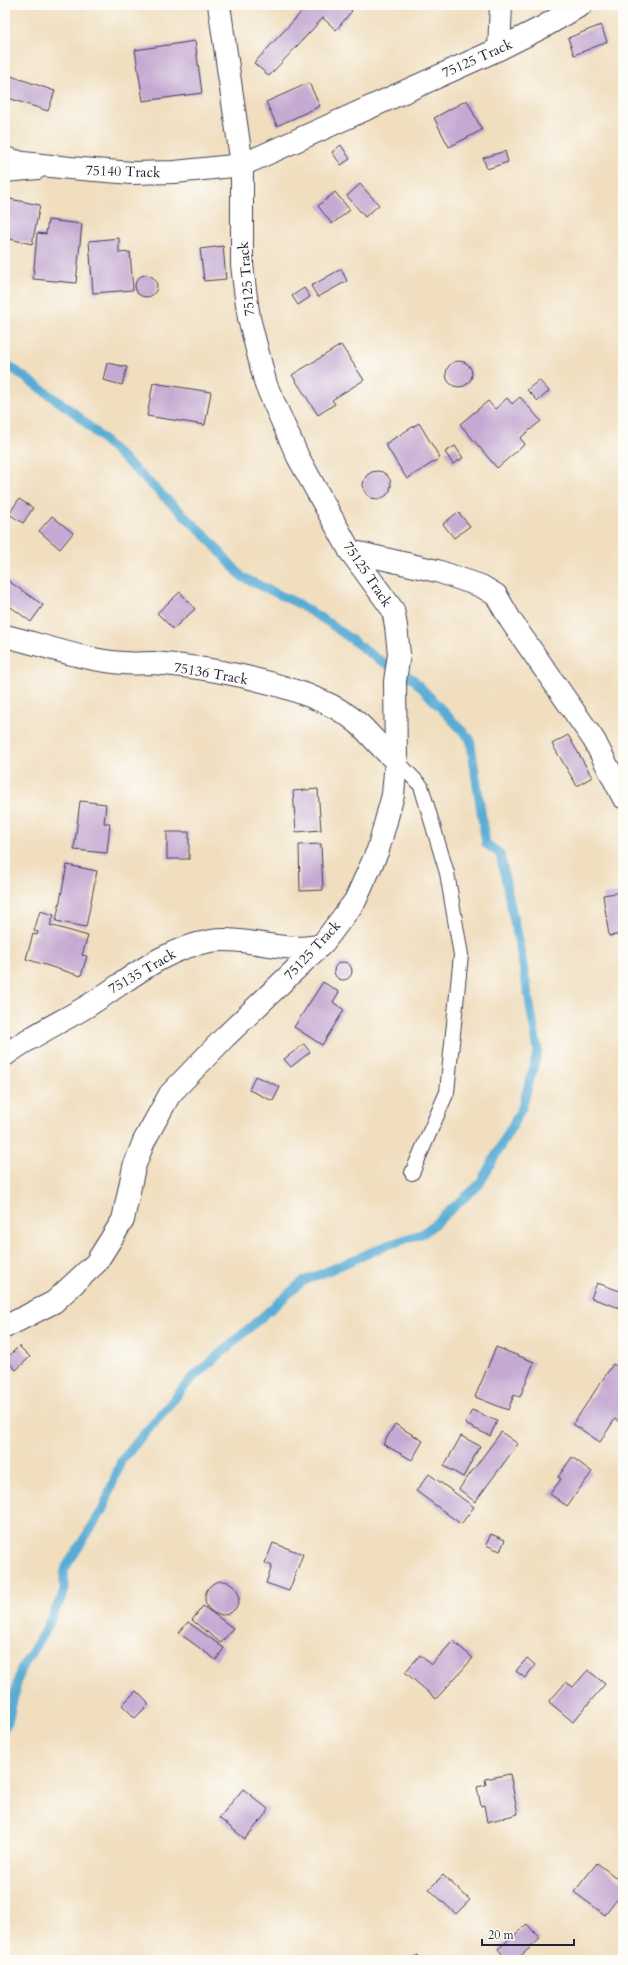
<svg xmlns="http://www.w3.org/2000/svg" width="628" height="1965" viewBox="0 0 628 1965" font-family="Cardo,serif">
	<rect width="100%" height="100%" fill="#fdfcf7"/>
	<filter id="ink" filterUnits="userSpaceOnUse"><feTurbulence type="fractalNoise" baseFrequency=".025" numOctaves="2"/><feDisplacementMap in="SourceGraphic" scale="8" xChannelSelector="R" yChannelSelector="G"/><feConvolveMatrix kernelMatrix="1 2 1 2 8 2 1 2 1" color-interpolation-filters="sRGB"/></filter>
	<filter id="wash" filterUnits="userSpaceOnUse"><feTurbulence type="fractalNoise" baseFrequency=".012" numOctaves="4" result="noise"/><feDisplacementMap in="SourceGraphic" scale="16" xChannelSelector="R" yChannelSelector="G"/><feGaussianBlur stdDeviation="0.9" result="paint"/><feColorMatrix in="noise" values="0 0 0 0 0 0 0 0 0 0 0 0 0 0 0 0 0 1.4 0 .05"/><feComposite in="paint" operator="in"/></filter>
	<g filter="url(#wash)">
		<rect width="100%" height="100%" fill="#f0debf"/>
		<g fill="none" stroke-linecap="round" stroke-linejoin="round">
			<polyline stroke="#59acd4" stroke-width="9" points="5,363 76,414 205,535 242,577 297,603 329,623 376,658 413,679 470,739 486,844 500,854 521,954 538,1051 522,1108 479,1185 424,1233 388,1245 302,1282 191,1379 121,1461 103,1509 64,1570 64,1592 46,1629 20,1671 8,1722 5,1727"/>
		</g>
		<g id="blocks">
			<g fill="#c4a9d2">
				<polygon points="308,5 345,5 352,11 336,30 323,18 269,76 254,63"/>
				<polygon points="601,25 607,42 574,55 568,38"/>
				<polygon points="195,41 202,93 143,101 135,50"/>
				<polygon points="5,74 55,91 48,111 5,97"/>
				<polygon points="309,83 320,106 277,126 266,102"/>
				<polygon points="467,100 482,130 449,147 434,118"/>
				<polygon points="341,145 350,159 341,165 332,152"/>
				<polygon points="505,151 508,162 487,169 483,158"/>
				<polygon points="360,184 379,205 365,217 347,196"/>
				<polygon points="335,192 350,210 332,224 318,206"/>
				<polygon points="5,198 40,205 32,244 5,238"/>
				<polygon points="48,220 82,224 76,283 33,279 37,233 46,234"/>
				<polygon points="119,238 119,253 130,252 133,290 93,293 89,241"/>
				<polygon points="223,246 226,279 204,281 200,249"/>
				<polygon points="341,269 347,281 318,297 311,286"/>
				<circle cx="146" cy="286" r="11"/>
				<polygon points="304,288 310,297 298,305 292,296"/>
				<polygon points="341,345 364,380 332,400 335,404 318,415 292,375"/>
				<circle cx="459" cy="374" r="13"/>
				<polygon points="107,363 127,367 122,385 103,380"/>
				<polygon points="539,380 549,391 538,401 527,390"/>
				<polygon points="153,383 211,392 205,425 147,416"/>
				<polygon points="520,397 541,421 520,438 525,444 497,468 460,424 488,401 495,409 507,398 512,404"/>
				<polygon points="419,423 440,458 407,479 385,444"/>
				<polygon points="455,446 463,458 453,464 445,452"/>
				<circle cx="377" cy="485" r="14"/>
				<polygon points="19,499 33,508 23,523 9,514"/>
				<polygon points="458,512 470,526 454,538 443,524"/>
				<polygon points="52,516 73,533 60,549 39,531"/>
				<polygon points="7,580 43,605 31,622 11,607 5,615 5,583"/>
				<polygon points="180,592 195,609 173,629 157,613"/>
				<polygon points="568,735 592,777 577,786 552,744"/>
				<polygon points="318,789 321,830 296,832 293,791"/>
				<polygon points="80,801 106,804 104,823 110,823 107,853 74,850"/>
				<rect x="167" y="832" width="22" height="27"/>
				<polygon points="321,844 323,890 300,891 299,845"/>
				<polygon points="67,865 97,871 86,927 56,921"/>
				<polygon points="623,892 623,934 609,936 603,895"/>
				<polygon points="40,911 54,915 50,925 88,936 82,955 87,956 81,976 26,959 33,934 37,935 38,932 34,931"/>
				<circle cx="343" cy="971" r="9"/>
				<polygon points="323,982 339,992 333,1002 344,1010 322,1045 294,1027"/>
				<polygon points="304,1044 310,1052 291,1067 284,1059"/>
				<polygon points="255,1076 280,1087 273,1101 249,1090"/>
				<polygon points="597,1283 623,1292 623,1309 591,1298"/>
				<polygon points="19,1346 30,1357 16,1370 6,1359"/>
				<polygon points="496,1347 534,1362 520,1397 514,1395 508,1410 475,1397"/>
				<polygon points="613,1364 623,1370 623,1424 615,1419 600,1442 573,1424"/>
				<polygon points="472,1410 497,1421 490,1436 465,1424"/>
				<polygon points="395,1424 423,1441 412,1460 383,1444"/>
				<polygon points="501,1432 518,1444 475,1502 459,1489"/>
				<polygon points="461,1436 480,1446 463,1477 444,1466"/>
				<polygon points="572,1457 592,1472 567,1506 550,1494 561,1479 558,1477"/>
				<polygon points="429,1474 474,1507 461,1524 416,1491"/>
				<polygon points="491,1534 505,1540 500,1551 486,1545"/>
				<polygon points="273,1543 303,1554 289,1591 266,1583 272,1566 265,1563"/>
				<circle cx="222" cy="1598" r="17"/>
				<polygon points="203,1606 233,1628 221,1643 192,1620"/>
				<polygon points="188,1622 224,1648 216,1660 179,1633"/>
				<polygon points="453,1641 473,1658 436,1699 405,1672 420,1655 431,1665"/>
				<polygon points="527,1658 535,1665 525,1678 516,1671"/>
				<polygon points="588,1670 605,1684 573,1722 549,1702 566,1682 573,1687"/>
				<polygon points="136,1691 149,1704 135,1718 122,1705"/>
				<polygon points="510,1774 518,1814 487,1822 484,1805 481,1806 477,1787 486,1785 485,1779"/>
				<polygon points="243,1789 269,1810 245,1839 219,1818"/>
				<polygon points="597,1863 623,1883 623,1892 605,1915 574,1892"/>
				<polygon points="443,1875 470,1900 456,1914 429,1889"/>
				<polygon points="527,1924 540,1939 516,1960 507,1960 498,1949"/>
				<polygon points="418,1955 421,1960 409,1960"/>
			</g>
		</g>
	</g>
	<g filter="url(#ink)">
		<use href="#blocks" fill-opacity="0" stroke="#413e4f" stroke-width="1"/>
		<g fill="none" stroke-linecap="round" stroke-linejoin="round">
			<defs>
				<g id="lane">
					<polyline points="5,175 38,172"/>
					<polyline points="396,760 421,786 447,873 461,955 447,1092 412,1173"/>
				</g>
				<g id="street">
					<polyline points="499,49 501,5"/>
					<polyline points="5,158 23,163 70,168 132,173 175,172 242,165 499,49 543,27 581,5"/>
					<polyline points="350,551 437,571 481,586 496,595 511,621 594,740 623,797"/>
					<path d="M5,636C44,645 82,660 123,663C133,664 143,663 153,663C207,667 275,680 324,702C339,709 357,720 368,733C378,743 385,753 396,760"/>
					<path d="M5,1055C31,1036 59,1023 86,1007C127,982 161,949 211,941C238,937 269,947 296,948C304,948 312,947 320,946"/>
					<polyline points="5,1327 54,1302 96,1263 123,1220 134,1167 144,1141 170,1094 225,1037 324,942 355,901 378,850 393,795 396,760 395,681 399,654 396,626 393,610 350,551 298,457 266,385 249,318 245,290 242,265 242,165 219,5"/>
				</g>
			</defs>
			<use href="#lane" stroke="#413e4f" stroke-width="16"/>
			<use href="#street" stroke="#413e4f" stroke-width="24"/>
			<use href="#lane" stroke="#fff" stroke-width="14"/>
			<use href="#street" stroke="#fff" stroke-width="22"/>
		</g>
	</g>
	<g text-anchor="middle" stroke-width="4" stroke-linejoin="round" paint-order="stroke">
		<g font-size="14" fill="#22223b" stroke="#fdfcf7">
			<text transform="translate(477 58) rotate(-24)" y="5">75125 Track</text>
			<text transform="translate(123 171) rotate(2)" y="5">75140 Track</text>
			<text transform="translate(246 279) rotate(-95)" y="5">75125 Track</text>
			<text transform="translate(368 574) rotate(56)" y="5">75125 Track</text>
			<text transform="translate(211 673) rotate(10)" y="5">75136 Track</text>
			<text transform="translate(312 950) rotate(-47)" y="5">75125 Track</text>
			<text transform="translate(142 971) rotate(-30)" y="5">75135 Track</text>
		</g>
	</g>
	<rect width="628" height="1965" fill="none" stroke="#fdfcf7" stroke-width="20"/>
	<path d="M482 1939v6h92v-6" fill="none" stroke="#22223b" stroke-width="2"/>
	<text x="488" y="1939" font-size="12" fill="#22223b" stroke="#fdfcf7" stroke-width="3" paint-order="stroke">20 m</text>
</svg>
